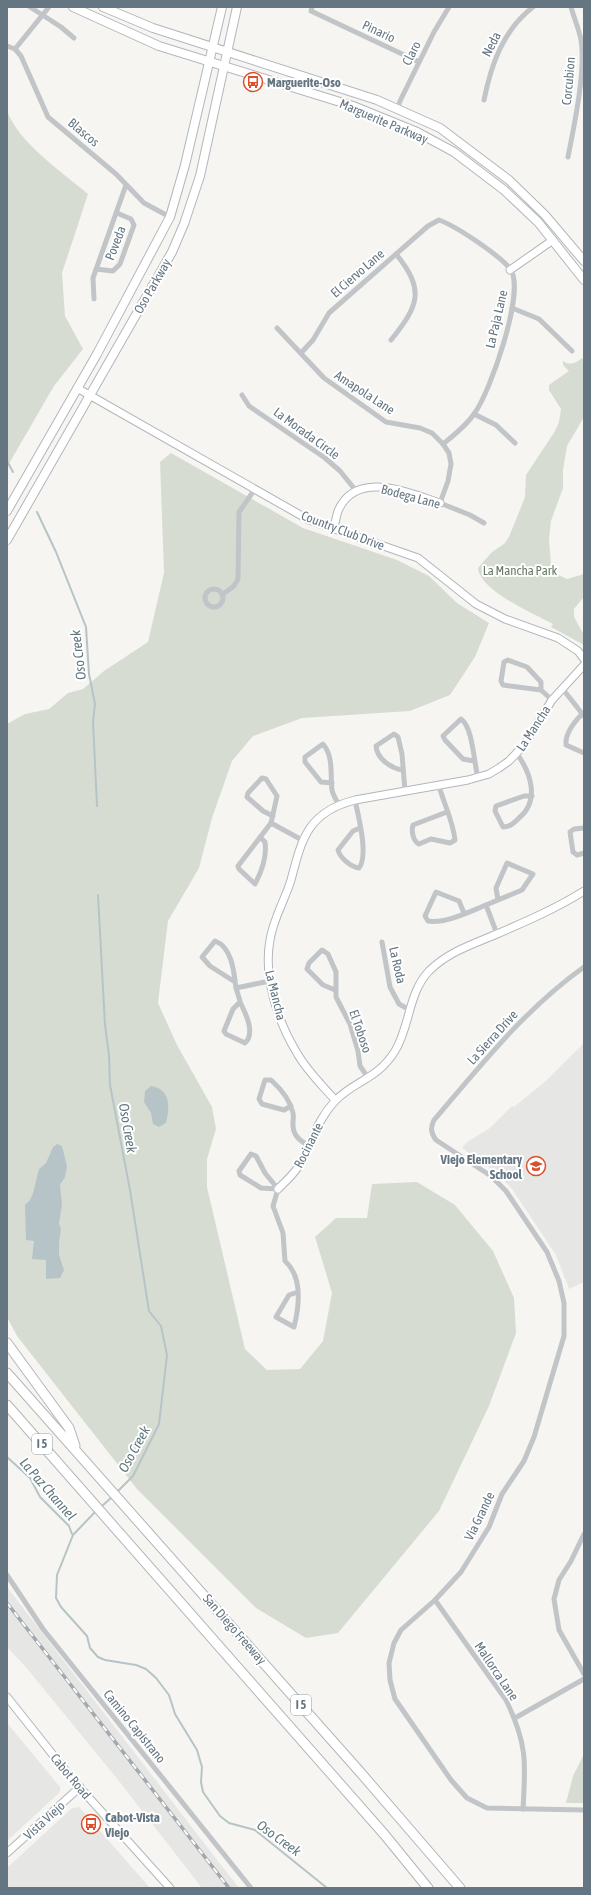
<svg xmlns="http://www.w3.org/2000/svg" width="591" height="1895" viewBox="0 0 591 1895" font-family="'Asap Condensed',sans-serif">
	<rect width="100%" height="100%" fill="#f6f5f2"/>
	<g fill="#e6e7e5">
		<polygon points="584,1043 584,1282 569,1289 556,1255 512,1189 496,1172 462,1148 467,1142 490,1128 512,1106 514,1107 547,1080"/>
		<polygon points="7,1587 221,1865 239,1888 202,1888 119,1781 25,1666 7,1647"/>
		<polygon points="7,1723 60,1787 60,1792 7,1841"/>
		<polygon points="79,1807 150,1888 7,1888 7,1868 72,1808"/>
	</g>
	<g fill="#d7dcd3">
		<path d="M7,111C19,143 62,172 88,194L62,273L65,316L83,349L54,386L7,467Z"/>
		<path d="M582,358L584,361V417L567,446L563,470V488L551,521L549,539L551,565L555,573L567,579L584,574V597L574,609V617L584,635V645L551,627L553,624L547,621C530,612 480,590 478,568L492,552L504,544L509,537L525,497L526,475L555,431L559,422L561,409L549,390V385L569,371L563,365V361C570,366 576,363 582,358Z"/>
		<polygon points="171,453 303,528 397,560 429,576 457,603 489,623 475,657 450,695 410,711 302,718 253,736 232,761 212,818 199,868 168,921 158,1003 177,1045 212,1107 216,1129 207,1159 207,1187 245,1349 267,1370 300,1369 323,1341 332,1293 315,1237 336,1218 367,1218 372,1184 417,1182 455,1205 493,1251 514,1298 516,1333 489,1406 439,1511 338,1633 306,1638 256,1608 137,1489 17,1336 7,1317 7,724 25,714 49,709 68,693 83,689 104,671 148,642 164,573 160,462"/>
		<polygon points="584,1754 584,1803 566,1803 573,1776"/>
	</g>
	<g fill="#b7c4c7">
		<path d="M151,1086C171,1089 170,1108 166,1123L159,1127L153,1124L151,1113L144,1102L145,1091Z"/>
		<polygon points="57,1144 62,1146 67,1166 65,1177 60,1185 62,1205 59,1224 61,1229 59,1243 59,1255 64,1270 60,1278 46,1279 46,1260 32,1259 34,1241 26,1240 25,1205 30,1200 33,1193 39,1169 46,1163 53,1147"/>
	</g>
	<g fill="none" stroke-linecap="round" stroke-linejoin="round">
		<g stroke="#b7c4c7" stroke-width="2">
			<polyline points="7,461 13,472"/>
			<polyline points="37,512 56,552 86,627 89,674 95,704 93,722 97,806"/>
			<polyline points="98,895 105,1025 109,1055 110,1085 130,1190 149,1311 161,1326 167,1355 159,1424 133,1476 117,1492"/>
			<polyline points="7,1457 30,1478 40,1497 69,1526 72,1534"/>
			<polyline points="101,1507 113,1496"/>
			<polyline points="96,1511 73,1535 57,1575 56,1598 61,1607 87,1636 90,1648 98,1657 105,1660 136,1665 146,1669 156,1678 169,1695 175,1714 197,1750 202,1767 201,1782 203,1792 220,1816 229,1823 255,1830 327,1888"/>
		</g>
		<defs>
			<g id="secondary">
				<polyline points="510,270 553,240"/>
				<polyline points="77,388 309,520 418,558 476,604 505,619 558,638 578,651 584,659"/>
				<path d="M334,529C335,523 336,517 338,511C356,469 409,493 440,503"/>
				<path d="M335,1100C322,1085 307,1071 297,1053C278,1022 263,977 270,940C273,919 285,900 291,880C302,838 308,812 355,800L468,780L489,774L499,768L509,761L524,745L552,700L584,665"/>
				<path d="M278,1189C285,1182 293,1175 298,1167C313,1144 315,1122 335,1101C355,1080 377,1080 395,1051C410,1027 408,993 429,971C448,952 473,944 497,934C527,921 557,908 584,891"/>
				<polyline points="7,1697 73,1780 170,1888"/>
				<polyline points="7,1853 80,1787"/>
			</g>
			<g id="primary">
				<polyline points="73,7 159,46 353,106 417,132 454,152 504,190 538,222 584,280"/>
				<polyline points="103,7 153,28 377,100 440,128 509,180 545,215 584,261"/>
				<polyline points="7,511 97,354 170,217 185,165 222,7"/>
				<polyline points="7,540 172,252 184,224 200,176 237,7"/>
			</g>
			<g id="highway">
				<polyline points="7,1343 69,1428 75,1446"/>
				<polyline points="7,1373 360,1772 460,1888"/>
				<polyline points="7,1405 384,1834 428,1888"/>
			</g>
		</defs>
		<use href="#secondary" stroke="#b1b7bb" stroke-width="9"/>
		<use href="#primary" stroke="#b2b7ba" stroke-width="10"/>
		<use href="#highway" stroke="#b2b6b9" stroke-width="11"/>
		<g stroke="#c1c5c8" stroke-width="5">
			<polyline points="30,7 61,27 74,38"/>
			<polyline points="312,7 311,11 419,62"/>
			<polyline points="7,46 15,49 21,56 48,117 116,174 144,203 170,217"/>
			<polyline points="15,49 49,7"/>
			<path d="M484,100C491,65 503,30 533,7"/>
			<polyline points="397,110 400,101 434,32 449,7"/>
			<path d="M568,157C574,126 586,71 581,40C579,29 574,18 571,7"/>
			<polyline points="96,269 113,271 120,264 134,225 131,219 117,213"/>
			<polyline points="94,299 93,278 126,185"/>
			<polyline points="512,308 539,319 572,351"/>
			<polyline points="277,328 324,378 386,422 420,428 432,433 443,444 449,453 451,464 448,481 440,503 470,515 484,523"/>
			<path d="M391,340C418,306 426,291 396,254"/>
			<path d="M301,353L313,340L329,313L428,226L439,220C456,226 501,256 511,270C525,293 490,393 474,414C466,426 454,435 443,444"/>
			<polyline points="242,395 249,406 325,458 340,471 357,492"/>
			<polyline points="474,414 496,425 515,443"/>
			<circle cx="214" cy="598" r="9"/>
			<polyline points="222,595 234,586 238,579 239,512 255,489"/>
			<polyline points="562,688 584,716"/>
			<polyline points="541,690 503,685 501,681 504,662 508,660 527,667 541,682 541,690 552,700"/>
			<path d="M583,713C575,721 565,734 566,745L584,753"/>
			<path d="M517,754C531,773 540,801 519,818C514,823 510,827 503,827L495,811L496,806L524,796H532"/>
			<path d="M474,761L463,759L445,740L443,736L461,719C473,727 474,764 478,778"/>
			<path d="M402,770C391,768 377,759 376,746L394,734L398,737L402,754L405,791"/>
			<path d="M332,783L321,782L305,762V757L323,744C334,757 330,775 332,790C333,795 336,800 339,805"/>
			<path d="M439,786C444,804 453,821 455,840L450,843L431,839L419,844C413,841 411,831 413,825L447,812"/>
			<path d="M355,800C358,815 369,855 359,868C351,867 340,858 338,850L353,831L360,828"/>
			<polyline points="271,823 302,840"/>
			<polyline points="584,828 574,829 570,832 573,852 577,855 584,853"/>
			<path d="M260,837L265,842C267,856 262,871 255,884L239,869L238,866L271,823L277,796L266,779L262,778L248,793L247,797L263,811L273,816"/>
			<path d="M464,913L459,901L436,892L425,916L428,921C445,924 471,911 486,905"/>
			<polyline points="497,934 486,905 522,890 533,874 507,863 496,888 498,900"/>
			<polyline points="382,942 390,987 399,1004 410,1010"/>
			<path d="M584,967C525,1009 481,1065 434,1120C430,1128 431,1133 436,1140L491,1176L506,1191L547,1252L559,1281L564,1303V1336L534,1437L524,1461L502,1494L489,1527L461,1572L435,1600L401,1630L394,1643L389,1663L390,1680L395,1699L451,1780L467,1798L487,1808L584,1810"/>
			<path d="M235,982L210,966L202,957L215,941C232,947 234,972 236,988"/>
			<polyline points="335,990 323,985 307,969 309,963 322,950 328,954 336,972 336,997 350,1024 358,1051 360,1066 369,1079"/>
			<path d="M240,1002L233,1009L224,1031L226,1034L245,1043C256,1033 245,1012 240,1002V1001L236,988L270,981"/>
			<path d="M291,1106L284,1110L262,1104L259,1099L265,1080H271C281,1089 290,1099 293,1113C294,1116 293,1119 293,1122C292,1135 299,1140 309,1146"/>
			<polygon points="251,1154 256,1156 265,1173 278,1189 261,1188 240,1175 239,1171"/>
			<path d="M278,1189L273,1206L283,1233L285,1261C303,1277 299,1307 294,1327L276,1317L289,1295L298,1292"/>
			<polyline points="584,1534 571,1561 559,1580 554,1599 559,1630 584,1674"/>
			<polyline points="7,1575 43,1629 251,1888"/>
			<path d="M435,1600L506,1700C527,1743 526,1762 523,1809"/>
			<polyline points="515,1718 584,1679"/>
		</g>
		<use href="#secondary" stroke="#fff" stroke-width="7"/>
		<use href="#primary" stroke="#fff" stroke-width="8"/>
		<use href="#highway" stroke="#fff" stroke-width="9"/>
		<defs>
			<polyline id="rail" points="7,1603 229,1888"/>
		</defs>
		<use href="#rail" stroke="#a2a8ad" stroke-width="3.5"/>
		<use href="#rail" stroke="#fff" stroke-width="2" stroke-dasharray="6" stroke-linecap="butt"/>
	</g>
	<defs>
		<symbol id="bus-ring" viewBox="-11 -11 22 22"><circle r="9.5" fill="#fff" stroke="#dd4e2b" stroke-width="1.5"/><path d="M-5-6H5V4H4V6H2V4H-2V6H-4V4H-5ZM-3.5-4V0h7V-4ZM-3.5 1.2v1.5H-2V1.2ZM2 1.2v1.5H3.5V1.2Z" fill="#dd4e2b"/></symbol>
		<symbol id="school-ring" viewBox="-11 -11 22 22"><circle r="9.5" fill="#fff" stroke="#dd4e2b" stroke-width="1.5"/><path d="M0-5L7-2L0 1L-7-2ZM-4 1L0 2.5L4 1V4Q0 6-4 4Z" fill="#dd4e2b"/></symbol>
	</defs>
	<g fill-rule="evenodd">
		<use href="#bus-ring" x="242" y="71" width="22" height="22"/>
		<use href="#school-ring" x="525" y="1155" width="22" height="22"/>
		<use href="#bus-ring" x="80" y="1813" width="22" height="22"/>
	</g>
	<g text-anchor="middle" stroke-width="4" stroke-linejoin="round" paint-order="stroke">
		<g fill="#fff" stroke="#939fa8" stroke-width="1">
			<rect x="32" y="1434" width="20" height="20" rx="3"/>
			<rect x="291" y="1695" width="20" height="20" rx="3"/>
		</g>
		<g font-size="12" font-weight="bold" fill="#657682">
			<text x="42" y="1448">I 5</text>
			<text x="301" y="1709">I 5</text>
		</g>
		<g font-size="13" fill="#657682" stroke="#fff">
			<text transform="translate(379 31) rotate(25)" y="5">Pinario</text>
			<text transform="translate(491 44) rotate(-63)" y="5">Neda</text>
			<text transform="translate(411 53) rotate(-63)" y="5">Claro</text>
			<text transform="translate(568 81) rotate(-85)" y="5">Corcubion</text>
			<text transform="translate(384 121) rotate(23)" y="5">Marguerite Parkway</text>
			<text transform="translate(84 132) rotate(40)" y="5">Blascos</text>
			<text transform="translate(115 243) rotate(-69)" y="5">Poveda</text>
			<text transform="translate(357 273) rotate(-41)" y="5">El Ciervo Lane</text>
			<text transform="translate(152 286) rotate(-60)" y="5">Oso Parkway</text>
			<text transform="translate(496 319) rotate(-77)" y="5">La Paja Lane</text>
			<text transform="translate(365 392) rotate(33)" y="5">Amapola Lane</text>
			<text transform="translate(307 433) rotate(36)" y="5">La Morada Circle</text>
			<text transform="translate(411 496) rotate(15)" y="5">Bodega Lane</text>
			<text transform="translate(343 530) rotate(21)" y="5">Country Club Drive</text>
			<text transform="translate(533 728) rotate(-57)" y="5">La Mancha</text>
			<text transform="translate(398 965) rotate(77)" y="5">La Roda</text>
			<text transform="translate(276 995) rotate(76)" y="5">La Mancha</text>
			<text transform="translate(361 1031) rotate(71)" y="5">El Toboso</text>
			<text transform="translate(492 1037) rotate(-48)" y="5">La Sierra Drive</text>
			<text transform="translate(308 1145) rotate(-63)" y="5">Rocinante</text>
			<text transform="translate(479 1516) rotate(-64)" y="5">Via Grande</text>
			<text transform="translate(235 1629) rotate(49)" y="5">San Diego Freeway</text>
			<text transform="translate(497 1671) rotate(56)" y="5">Mallorca Lane</text>
			<text transform="translate(135 1726) rotate(51)" y="5">Camino Capistrano</text>
			<text transform="translate(71 1776) rotate(50)" y="5">Cabot Road</text>
			<text transform="translate(44 1820) rotate(-42)" y="5">Vista Viejo</text>
		</g>
		<g font-size="13" font-weight="bold" fill="#657682" stroke="#fff" text-anchor="start">
			<text x="267" y="87">Marguerite-Oso</text>
			<text x="522" y="1164" text-anchor="end">Viejo Elementary<tspan x="522" dy="15">School</tspan></text>
			<text x="105" y="1822">Cabot-Vista<tspan x="105" dy="15">Viejo</tspan></text>
		</g>
		<g font-size="13" fill="#697a64" stroke="#fff">
			<text x="520" y="575">La Mancha Park</text>
		</g>
		<g font-size="14" font-style="italic" fill="#61787f" stroke="#fff">
			<text transform="translate(78 655) rotate(-97)" y="5">Oso Creek</text>
			<text transform="translate(128 1128) rotate(80)" y="5">Oso Creek</text>
			<text transform="translate(134 1449) rotate(-61)" y="5">Oso Creek</text>
			<text transform="translate(48 1489) rotate(49)" y="5">La Paz Channel</text>
			<text transform="translate(279 1838) rotate(36)" y="5">Oso Creek</text>
		</g>
	</g>
	<rect width="591" height="1895" fill="none" stroke="#657682" stroke-width="16"/>
</svg>
